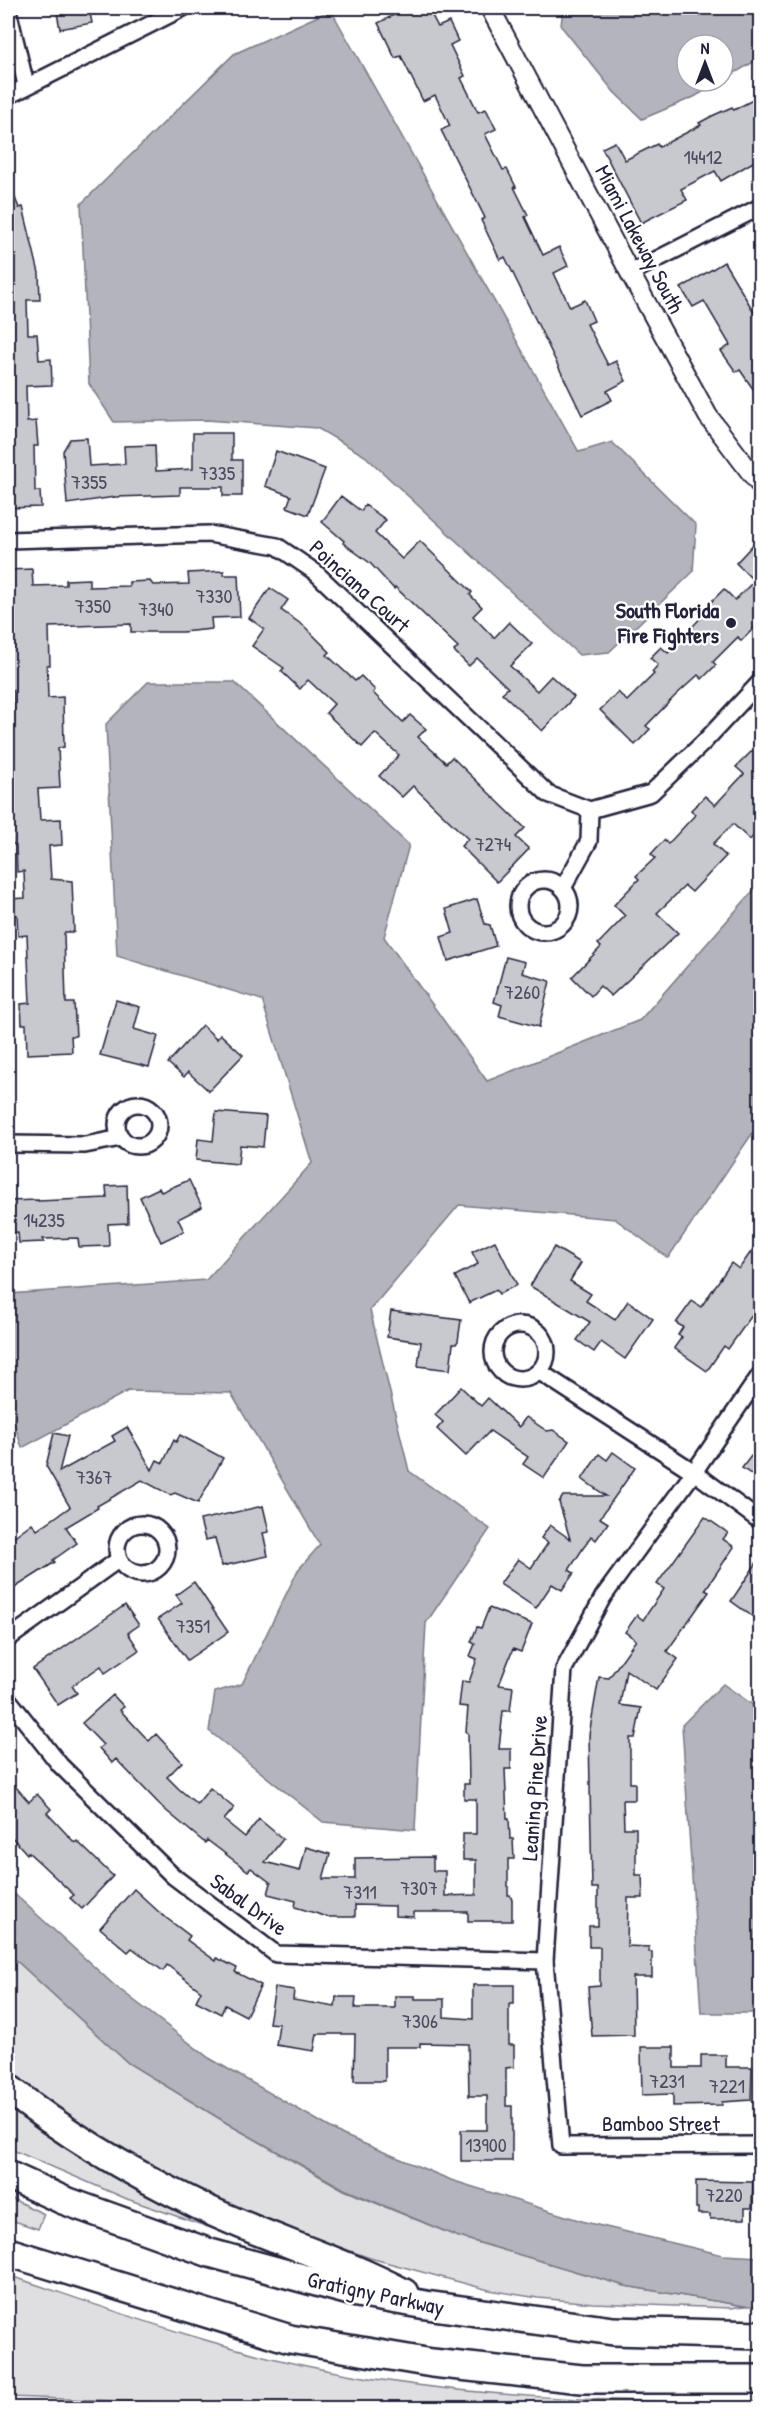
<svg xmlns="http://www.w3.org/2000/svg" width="768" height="2416" viewBox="0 0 768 2416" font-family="'Patrick Hand',sans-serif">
	<rect width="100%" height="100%" fill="#fff"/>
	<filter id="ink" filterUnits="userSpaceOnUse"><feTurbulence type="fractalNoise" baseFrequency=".0167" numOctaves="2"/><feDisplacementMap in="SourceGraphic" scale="12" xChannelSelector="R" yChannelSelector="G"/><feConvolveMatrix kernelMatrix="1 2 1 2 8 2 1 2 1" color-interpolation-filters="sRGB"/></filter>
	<g filter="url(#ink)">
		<g fill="#dfdfe2" stroke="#80808e" stroke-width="1.5">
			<polygon points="8,1953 128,2063 235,2128 344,2190 456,2236 625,2286 745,2306 731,2308 593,2303 538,2298 489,2290 370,2258 263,2220 184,2185 68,2119 8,2074"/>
			<polygon points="8,2093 239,2230 237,2237 127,2199 8,2148"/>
			<polygon points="8,2197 44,2214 38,2229 8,2219"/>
			<path d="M8,2275C112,2310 217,2349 326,2370C469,2399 615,2402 760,2402V2408H318L8,2397Z"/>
		</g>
		<g fill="#b4b4bc" stroke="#7a7a88" stroke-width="1.5">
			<polygon points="563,8 760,8 760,58 723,80 723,45 687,45 687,81 722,81 694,97 642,119 614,92 561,26"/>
			<polygon points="331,10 579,452 612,442 696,525 693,572 609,652 579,655 365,456 317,428 206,420 114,422 89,384 81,204 234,54"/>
			<polygon points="148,682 234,682 409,845 384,937 487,1081 640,1020 760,883 760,1122 668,1258 615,1219 459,1205 370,1310 409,1471 490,1529 426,1623 415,1830 323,1822 209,1731 215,1692 242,1684 298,1570 320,1545 231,1393 128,1391 22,1448 8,1403 8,1294 206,1280 312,1163 262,1000 117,956 106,724"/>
			<polygon points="723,1684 760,1710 760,2013 701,2013 682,1725"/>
			<polygon points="8,1888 114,1985 209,2058 343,2135 451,2180 585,2222 723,2255 760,2257 760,2306 745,2306 625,2286 456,2236 344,2189 235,2128 128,2063 8,1953"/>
		</g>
		<g fill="#c8c8cf" stroke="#22223b" stroke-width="1.5">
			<polygon points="56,8 89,8 92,23 60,29"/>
			<polygon points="408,8 428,8 438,27 449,22 458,41 450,45 465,76 461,78 478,112 486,109 496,129 485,134 503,170 507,169 516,187 514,187 528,215 525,217 543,255 559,247 568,266 554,273 570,307 585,300 594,321 587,324 608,365 616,361 626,381 607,391 612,400 582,415 505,257 500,260 481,220 485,218 441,130 450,126 435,95 423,101 401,56 395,58 378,23"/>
			<polygon points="760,96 760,158 721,181 715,171 681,189 687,200 641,223 602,148 615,142 625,160 657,144 659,147 701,125 699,123 712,116 732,107 734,110"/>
			<polygon points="8,180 19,208 23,207 39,273 40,300 27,300 28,334 37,334 39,360 51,359 52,385 26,386 27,422 36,421 38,446 34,446 35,491 40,491 41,507 8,508"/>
			<polygon points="724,262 760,322 760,399 740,370 736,372 721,351 730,345 704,301 693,307 681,288"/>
			<polygon points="193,433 232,433 232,460 242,460 242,496 223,496 223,487 180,487 180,495 115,497 67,504 63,451 70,439 87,438 89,466 125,464 124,446 155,445 156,471 193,469"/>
			<polygon points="276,451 325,469 308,515 287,507 291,496 265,486"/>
			<polygon points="341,496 361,511 365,505 386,520 375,533 402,559 420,541 472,592 470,595 482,607 473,616 494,638 509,622 532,644 510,666 537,691 551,676 574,697 542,731 502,693 508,688 477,658 469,666 454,651 458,647 395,587 394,589 370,563 343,543 344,541 322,522"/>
			<polygon points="760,537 760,622 741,641 738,637 713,662 716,665 702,679 698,675 675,696 646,726 650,729 635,745 600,710 618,692 627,701 654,674 652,672 658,665 650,658 661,647 668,653 708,610 705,608 724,589 735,600 754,581 736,563"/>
			<polygon points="32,569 33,586 66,585 66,580 89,579 89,587 129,586 129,582 150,581 153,585 189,584 188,573 224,571 224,575 238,575 240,617 211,618 212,629 182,632 131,632 131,624 49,627 50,665 47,665 48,698 63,697 64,747 58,748 60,788 38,789 40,820 61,819 62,845 49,846 51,879 72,881 74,932 65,932 64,934 66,1003 74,1003 76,1036 71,1036 72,1052 27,1054 26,1024 22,1024 21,1004 30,1003 27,935 18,936 17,915 11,915 10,899 25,898 24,871 17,872 16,846 12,843 10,821 14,821 12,750 8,750 8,730 14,730 13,690 8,690 8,570"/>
			<polygon points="270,588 288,600 281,610 304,626 330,652 327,655 355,681 361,676 375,690 373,693 403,722 410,715 426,729 418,737 446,763 452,757 525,828 516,837 529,849 497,882 461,846 468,839 413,786 402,797 379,776 399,755 375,733 362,747 326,713 334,704 308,680 300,689 281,671 284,668 252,646 264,629 249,618"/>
			<polygon points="752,751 760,759 760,828 750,840 733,824 713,844 726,856 692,892 685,886 657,913 678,933 611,996 600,986 591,996 572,977 601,947 598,944 625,916 614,905 639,879 636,876 655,858 651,854 664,840 668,844 695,815 691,810 705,796 715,805 744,774 736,767"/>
			<polygon points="477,899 485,924 490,925 496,946 448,961 441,937 453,933 446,909"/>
			<polygon points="506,957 525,962 522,973 550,981 539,1027 499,1016 502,1005 494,1002"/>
			<polygon points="116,1000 140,1007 134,1029 158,1036 149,1067 100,1055"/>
			<polygon points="202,1025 217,1039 220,1034 243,1055 209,1091 188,1072 184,1077 168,1063"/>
			<polygon points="216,1112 266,1116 263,1147 240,1145 238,1164 196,1160 198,1139 213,1141"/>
			<polygon points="189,1180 202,1207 178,1219 184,1231 161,1242 140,1197 159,1188 161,1192"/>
			<polygon points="127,1185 128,1223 108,1224 109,1246 79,1247 78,1238 43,1239 44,1242 19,1243 18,1232 8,1233 8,1201 38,1200 38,1201 107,1198 106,1186"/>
			<polygon points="760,1239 760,1304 728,1349 724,1346 707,1371 674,1348 682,1337 678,1335 683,1327 676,1323 692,1301 701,1307 731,1263 739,1269"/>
			<polygon points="495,1241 517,1285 499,1294 496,1290 469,1303 455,1276 478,1264 472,1252"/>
			<polygon points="554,1247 581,1263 570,1281 591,1294 586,1301 615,1320 628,1301 653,1319 625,1359 601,1342 594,1352 577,1340 590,1322 530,1286"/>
			<polygon points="391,1311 461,1320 458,1341 456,1344 453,1344 450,1370 418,1366 421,1342 387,1337"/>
			<polygon points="461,1387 481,1406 488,1398 519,1427 526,1417 547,1431 553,1430 569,1441 544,1478 523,1464 528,1457 490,1431 466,1456 437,1429 443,1422 435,1415"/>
			<polygon points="127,1427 152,1470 157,1460 163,1463 174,1440 176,1442 180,1435 223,1458 198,1503 175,1493 170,1495 142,1480 97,1506 98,1508 66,1527 77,1543 53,1560 55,1562 13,1589 8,1582 8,1541 32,1523 37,1530 70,1507 46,1466 54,1433 68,1436 59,1472 115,1441 112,1436"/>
			<polygon points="613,1452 635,1468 600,1518 608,1523 596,1540 591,1536 569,1570 574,1573 562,1590 552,1584 536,1608 500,1584 518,1559 531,1568 548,1543 541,1538 550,1525 570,1539 559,1502 563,1496 606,1496 582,1479 599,1454 607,1460"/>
			<polygon points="751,1456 760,1462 760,1480 742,1468"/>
			<polygon points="263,1506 269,1532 263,1533 268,1556 222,1566 215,1538 205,1540 200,1520"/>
			<polygon points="705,1517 728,1533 723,1539 734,1547 705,1590 709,1592 667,1651 678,1659 656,1690 626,1670 620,1705 641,1708 635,1738 630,1738 630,1783 635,1783 635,1800 623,1800 624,1828 636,1828 636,1875 642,1875 643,1898 628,1898 627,1946 649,1947 649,1952 652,1952 652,1977 633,1977 634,2035 592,2036 588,1987 600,1986 600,1947 589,1947 589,1926 598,1926 598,1888 592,1888 589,1735 599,1677 609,1678 636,1640 625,1632 637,1615 643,1620 664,1589 657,1584"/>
			<polygon points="760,1558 760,1622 731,1601"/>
			<polygon points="194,1582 228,1632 187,1660 158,1619 182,1603 176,1595"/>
			<polygon points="125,1605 139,1625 128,1633 139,1650 105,1673 101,1666 72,1686 77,1693 58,1705 33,1669"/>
			<polygon points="489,1608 532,1624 521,1652 513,1649 499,1685 513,1687 510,1711 503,1711 499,1749 511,1749 511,1769 505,1769 507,1819 509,1819 510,1839 513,1839 514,1859 508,1859 508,1895 510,1895 512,1900 512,1921 468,1921 468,1912 414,1912 414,1917 395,1916 395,1906 355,1905 355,1917 328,1917 295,1907 296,1901 268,1894 271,1883 251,1868 248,1871 207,1840 205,1843 163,1808 116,1759 112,1763 99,1748 103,1745 82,1723 113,1695 124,1707 120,1710 149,1741 156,1734 182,1762 167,1777 179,1789 197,1804 210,1788 234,1808 224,1820 245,1837 259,1819 283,1839 265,1862 300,1871 306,1847 330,1854 323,1879 355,1879 355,1858 433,1857 433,1871 445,1871 445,1896 476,1895 476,1860 463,1860 463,1834 476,1834 476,1799 464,1799 464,1784 469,1784 468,1733 466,1732 468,1707 459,1706 462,1681 469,1682 477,1659 470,1656 475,1644 471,1642 477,1627 481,1628"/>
			<polygon points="8,1778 29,1802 37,1794 51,1809 47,1813 75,1843 77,1841 113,1876 82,1909 70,1898 74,1895 39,1862 28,1852 27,1854 8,1833"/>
			<polygon points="134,1889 161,1914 190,1936 187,1940 216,1961 217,1958 237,1968 235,1972 261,1985 246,2016 225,2005 221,2014 196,2001 201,1991 167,1965 163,1971 132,1948 128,1952 100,1928"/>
			<polygon points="473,1985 514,1985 514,2004 509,2004 509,2045 514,2045 514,2067 506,2068 506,2106 512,2106 512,2161 461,2161 461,2130 487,2130 487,2096 469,2096 468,2044 420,2043 420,2047 385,2047 385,2081 354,2081 355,2034 317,2034 314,2051 276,2045 279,2024 269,2023 275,1987 294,1990 293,2000 335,2007 336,1997 356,1997 355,2008 395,2008 395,1996 415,1996 415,1999 444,1999 444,2017 473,2019"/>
			<polygon points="641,2047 674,2047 674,2068 701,2068 701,2055 726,2055 726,2067 752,2067 751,2100 722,2102 722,2105 673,2106 673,2094 642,2095"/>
			<polygon points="696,2181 753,2182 752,2208 745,2208 745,2219 710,2219 710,2214 698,2214 698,2208 696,2208"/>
		</g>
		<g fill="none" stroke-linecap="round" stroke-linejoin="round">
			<defs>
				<g id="minor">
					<polyline points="8,10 26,85"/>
					<polyline points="8,96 183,8"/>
					<polyline points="630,273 760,207"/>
					<polyline points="8,540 209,534 277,546 315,572 548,794 590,810 651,793 704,742 760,682"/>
					<circle cx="544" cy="906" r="26"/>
					<polyline points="563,888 589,841 590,810"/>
					<circle cx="138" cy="1125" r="21"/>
					<polyline points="8,1144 85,1145 121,1138"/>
					<circle cx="520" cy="1352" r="27"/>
					<polyline points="540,1372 694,1472 760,1521"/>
					<polyline points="760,1375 694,1472 603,1597 564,1669 545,1961 561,2146 760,2145"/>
					<circle cx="142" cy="1549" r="25"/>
					<polyline points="8,1639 118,1560"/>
					<polyline points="8,1699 60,1765 173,1876 276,1954 545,1961"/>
				</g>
				<polyline id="tertiary" points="490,8 630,273 708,416 760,485"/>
				<g id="motorway">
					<path d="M8,2088C65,2134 132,2173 198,2205C265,2238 338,2258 404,2293"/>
					<polyline points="8,2175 63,2200 210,2253 357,2293 426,2305 613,2331 760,2335"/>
					<polyline points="8,2252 290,2339 432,2363 582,2379 760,2379"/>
				</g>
			</defs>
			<use href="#minor" stroke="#22223b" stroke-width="20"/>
			<use href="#tertiary" stroke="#22223b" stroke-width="22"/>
			<use href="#motorway" stroke="#22223b" stroke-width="32"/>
			<use href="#minor" stroke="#fff" stroke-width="15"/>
			<use href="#tertiary" stroke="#fff" stroke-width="18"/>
			<use href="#motorway" stroke="#fff" stroke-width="27"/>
		</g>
	</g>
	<circle fill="#22223b" stroke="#fff" stroke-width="2" cx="731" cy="623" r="6"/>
	<g text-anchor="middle" stroke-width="4.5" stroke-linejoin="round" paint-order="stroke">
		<g font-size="20" fill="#4c4c60">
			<text x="703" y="164">14412</text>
			<text x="217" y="480">7335</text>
			<text x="89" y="489">7355</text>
			<text x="214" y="603">7330</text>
			<text x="93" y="613">7350</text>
			<text x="156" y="616">7340</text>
			<text x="493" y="851">7274</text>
			<text x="522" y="999">7260</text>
			<text x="44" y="1227">14235</text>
			<text x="94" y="1484">7367</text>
			<text x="193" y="1633">7351</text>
			<text x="419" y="1895">7307</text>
			<text x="360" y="1899">7311</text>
			<text x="420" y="2028">7306</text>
			<text x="667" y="2088">7231</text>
			<text x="727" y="2093">7221</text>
			<text x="486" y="2152">13900</text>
			<text x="724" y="2202">7220</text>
		</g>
		<g font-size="22" fill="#22223b" stroke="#fff">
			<text transform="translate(640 239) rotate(62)" y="8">Miami Lakeway South</text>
			<text transform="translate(360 586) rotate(42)" y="8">Poinciana Court</text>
			<text transform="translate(534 1788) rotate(-86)" y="8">Leaning Pine Drive</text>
			<text transform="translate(249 1904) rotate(36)" y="8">Sabal Drive</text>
			<text x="661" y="2131">Bamboo Street</text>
			<text transform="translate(376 2293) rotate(12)" y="8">Gratigny Parkway</text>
		</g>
		<g font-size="22" font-weight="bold" fill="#22223b" stroke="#fff" text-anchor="end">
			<text x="719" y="618">South Florida<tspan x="719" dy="25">Fire Fighters</tspan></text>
		</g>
	</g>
	<rect width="768" height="2416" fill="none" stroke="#fff" stroke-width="30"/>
	<rect x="15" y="15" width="738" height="2386" fill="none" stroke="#22223b" stroke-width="2" filter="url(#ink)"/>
	<g transform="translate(705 63)"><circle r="28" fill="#ffffff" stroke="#a7a7b1" stroke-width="1.5"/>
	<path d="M0-4.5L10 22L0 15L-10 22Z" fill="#22223b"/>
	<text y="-9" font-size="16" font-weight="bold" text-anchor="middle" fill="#22223b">N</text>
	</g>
</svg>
